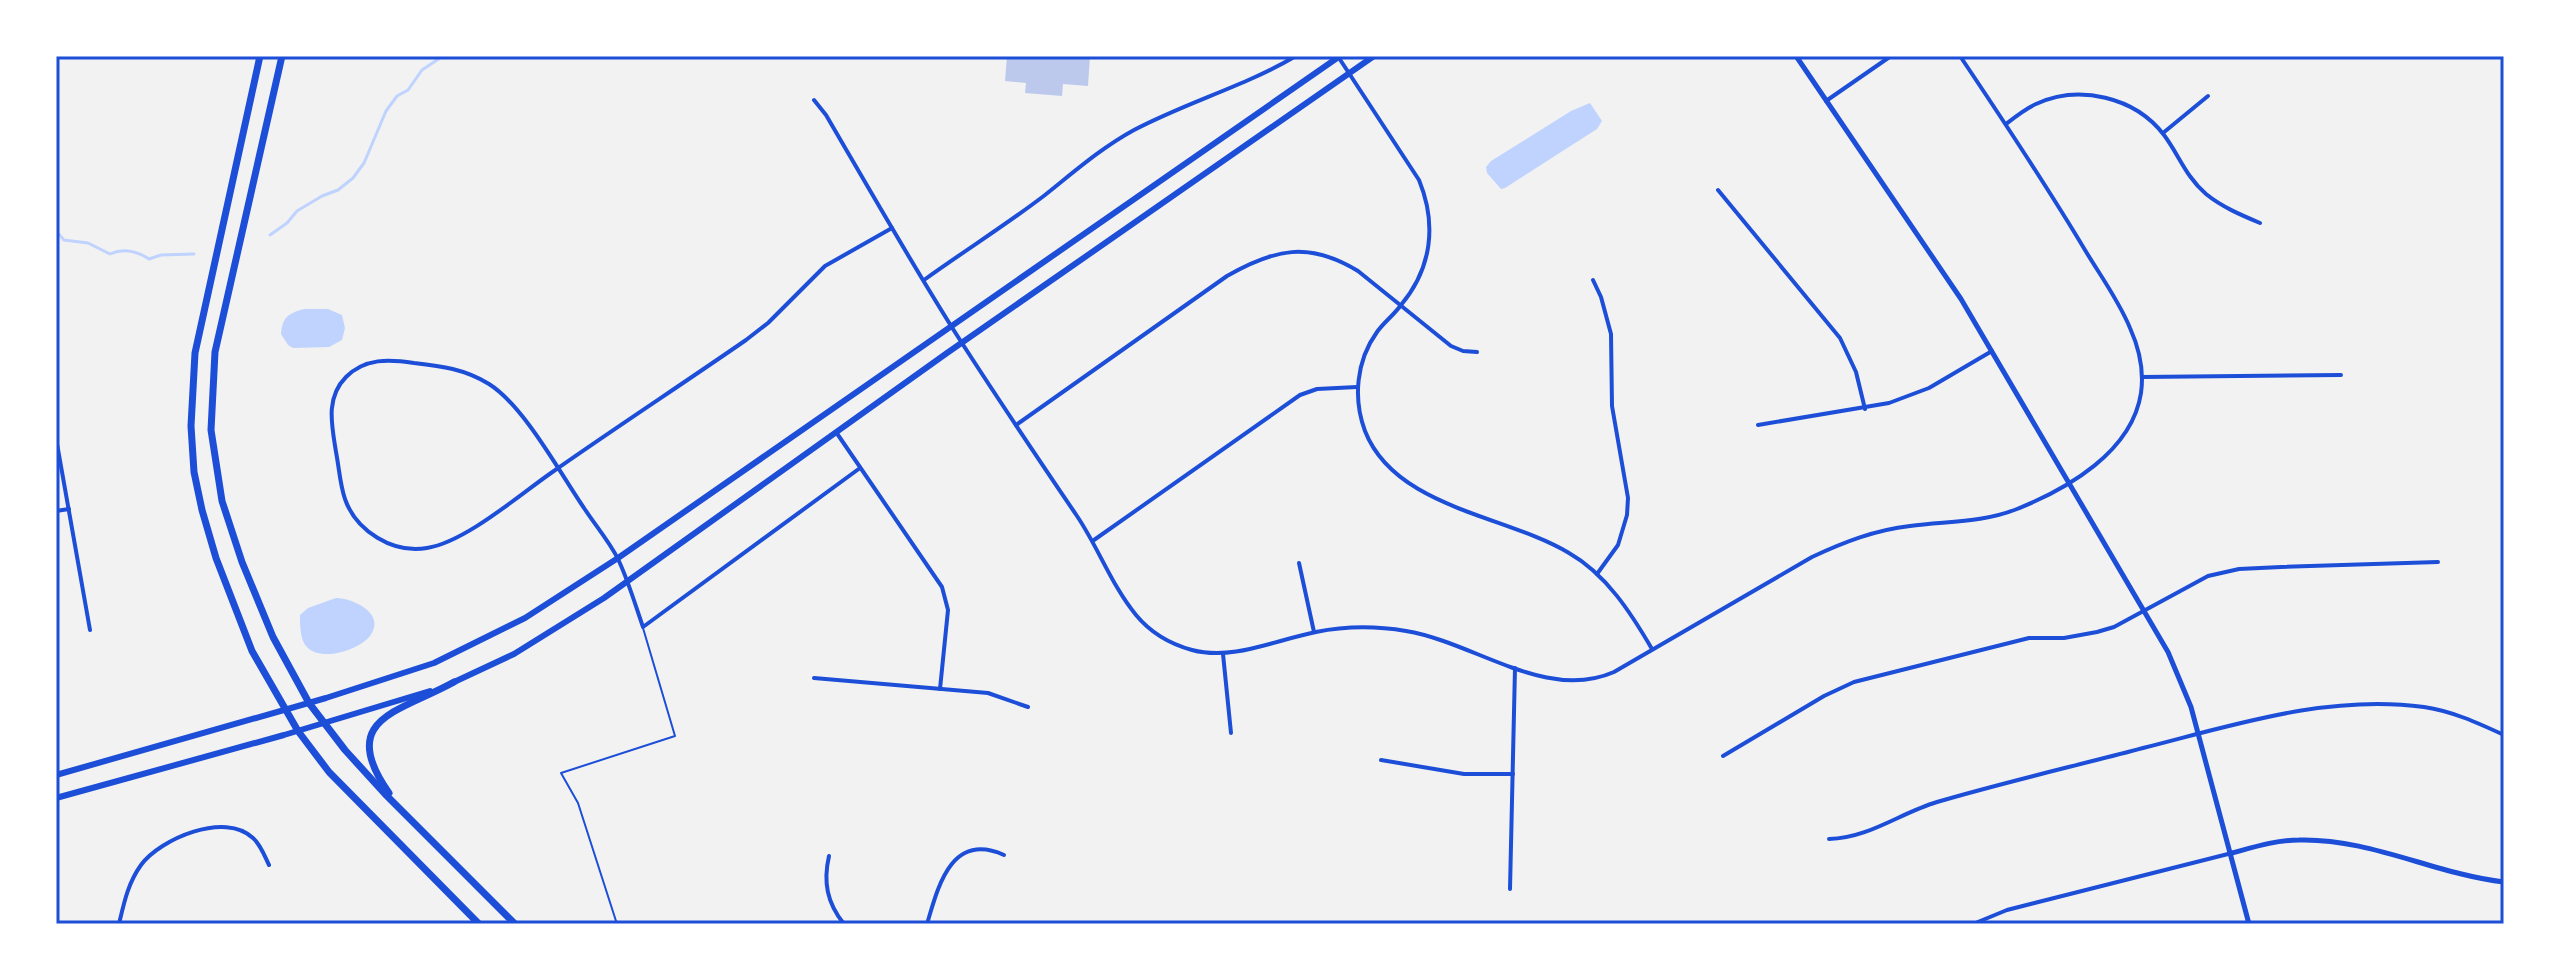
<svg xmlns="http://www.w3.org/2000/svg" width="2560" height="980" viewBox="0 0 2560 980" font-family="Lora,serif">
	<rect width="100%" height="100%" fill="#f2f2f2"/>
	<g fill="#bfd3fe">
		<polygon points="1590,103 1602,121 1597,129 1505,188 1501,189 1487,173 1486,167 1491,161 1571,111"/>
		<path d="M304,309H328L342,315L345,328L342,340L329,347L293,348L288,345L281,334C282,317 289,313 304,309Z"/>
		<path d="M336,598C353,598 387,614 370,636C359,650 320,663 306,646C300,639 300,624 300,615L308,608Z"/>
	</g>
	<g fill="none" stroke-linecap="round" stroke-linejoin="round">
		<g stroke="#bfd3fe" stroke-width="3">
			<path d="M56,231L64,240L88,243L110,254C123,248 137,251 149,259L161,255L194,254"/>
			<polyline points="270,235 287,223 297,211 322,196 338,190 353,178 364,163 386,111 397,96 408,90 422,70 443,56"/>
		</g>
	</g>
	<polygon fill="#bdc9ec" points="1007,56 1090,56 1088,86 1063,84 1062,96 1025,93 1026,83 1005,81"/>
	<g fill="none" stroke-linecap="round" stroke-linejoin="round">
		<polyline stroke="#1d4ed8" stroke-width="2" points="620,924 616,921 578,803 561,773 675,736 643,628"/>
		<g stroke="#1d4ed8" stroke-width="4">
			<path d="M1339,58L1419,180C1437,224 1432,268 1401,305C1394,315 1384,322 1377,332C1356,361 1353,399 1365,431C1395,508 1506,515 1569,553C1606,574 1631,613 1652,649"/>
			<path d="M814,100L826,115C868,187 909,259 953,329C993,392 1035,454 1077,516C1098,547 1112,586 1136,615C1150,632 1170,644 1192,650C1233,661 1275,640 1316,632C1346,626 1376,626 1406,631C1474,642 1546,702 1614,672L1812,557C1844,542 1875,530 1910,526C1947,521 1982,523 2017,509C2067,489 2132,452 2141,393C2144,372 2139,348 2130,328C2119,301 2100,275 2085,250C2045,183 2003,120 1960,56"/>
			<polyline points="1826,101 1891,56"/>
			<path d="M2006,124C2015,117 2025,109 2036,104C2079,84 2135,97 2164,135C2179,155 2186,177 2206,194C2222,207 2241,215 2260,223"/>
			<polyline points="2163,133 2208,96"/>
			<polyline points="1718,190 1840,338 1856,372 1865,409"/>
			<path d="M924,280C964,251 1006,225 1045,195C1074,172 1101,148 1134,130C1187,102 1245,86 1296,56"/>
			<polyline points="1593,280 1601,297 1611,334 1612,406 1628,498 1627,515 1618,545 1597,574"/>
			<polyline points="2142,377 2341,375"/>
			<path d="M1016,425L1227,276C1274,249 1309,241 1358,271L1451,346L1463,351L1477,352"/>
			<polyline points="1758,425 1889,403 1929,388 1992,351"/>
			<polyline points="836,432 942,587 948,610 940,689"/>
			<polyline points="56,438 90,630"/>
			<path d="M860,468L643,627C635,604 628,580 618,559C609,541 595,525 584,508C560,473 524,406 489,384C465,369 441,366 414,363C389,359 365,358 346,377C325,398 332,426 336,452C339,467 340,485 345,499C356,531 393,554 427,548C465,542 518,496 551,473C615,428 681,385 746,340L768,323L825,266L892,228"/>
			<polyline points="56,511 69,509"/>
			<polyline points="1094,540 1300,395 1317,389 1357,387"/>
			<polyline points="1299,563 1314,632"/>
			<polyline points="1223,654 1231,733"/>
			<polyline points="814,678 988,693 1028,707"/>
			<polyline points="1723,756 1824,696 1854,682 2029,638 2064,638 2097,632 2114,627 2208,576 2239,569 2281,567 2438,562"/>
			<polyline points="1381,760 1464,774 1513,774"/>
			<path d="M1829,839C1869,838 1900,813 1937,802C2005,782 2075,766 2143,748C2234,725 2328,694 2424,707C2452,711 2478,723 2504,735"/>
			<path d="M829,856C823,882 827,903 844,924"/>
			<polyline points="1510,889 1515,668"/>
			<path d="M119,924C124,903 128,883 141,865C160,839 225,811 253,838C261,845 265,857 269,865"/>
			<path d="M927,924C938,887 951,831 1004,855"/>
			<polyline points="1973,924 2007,910 2232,853"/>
		</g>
		<g stroke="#1d4ed8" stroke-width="5">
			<polyline points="1796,56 1961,299 2168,652 2191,707 2249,924"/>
			<path d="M2232,853C2254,847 2276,840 2299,840C2369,838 2435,874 2504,882"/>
		</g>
		<g stroke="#1d4ed8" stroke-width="6">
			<polyline points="452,683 514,654 604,598 947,353 1374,56"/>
			<polyline points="56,775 326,698 434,663 525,618 618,558 1340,56"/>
			<polyline points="56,798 284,735 430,691"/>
		</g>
		<g stroke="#1d4ed8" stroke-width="7">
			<polyline points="260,56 195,353 191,426 194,472 202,510 216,558 252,651 298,731 329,772 479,924"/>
			<polyline points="282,56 215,352 211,430 222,501 242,562 273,637 309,703 345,750 385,794 515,924"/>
			<path d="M389,793C336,718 400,712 454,682"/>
		</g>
	</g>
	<rect width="2560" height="980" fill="none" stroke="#ffffff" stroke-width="116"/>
	<rect x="58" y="58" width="2444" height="864" fill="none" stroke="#1d4ed8" stroke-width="3"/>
</svg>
